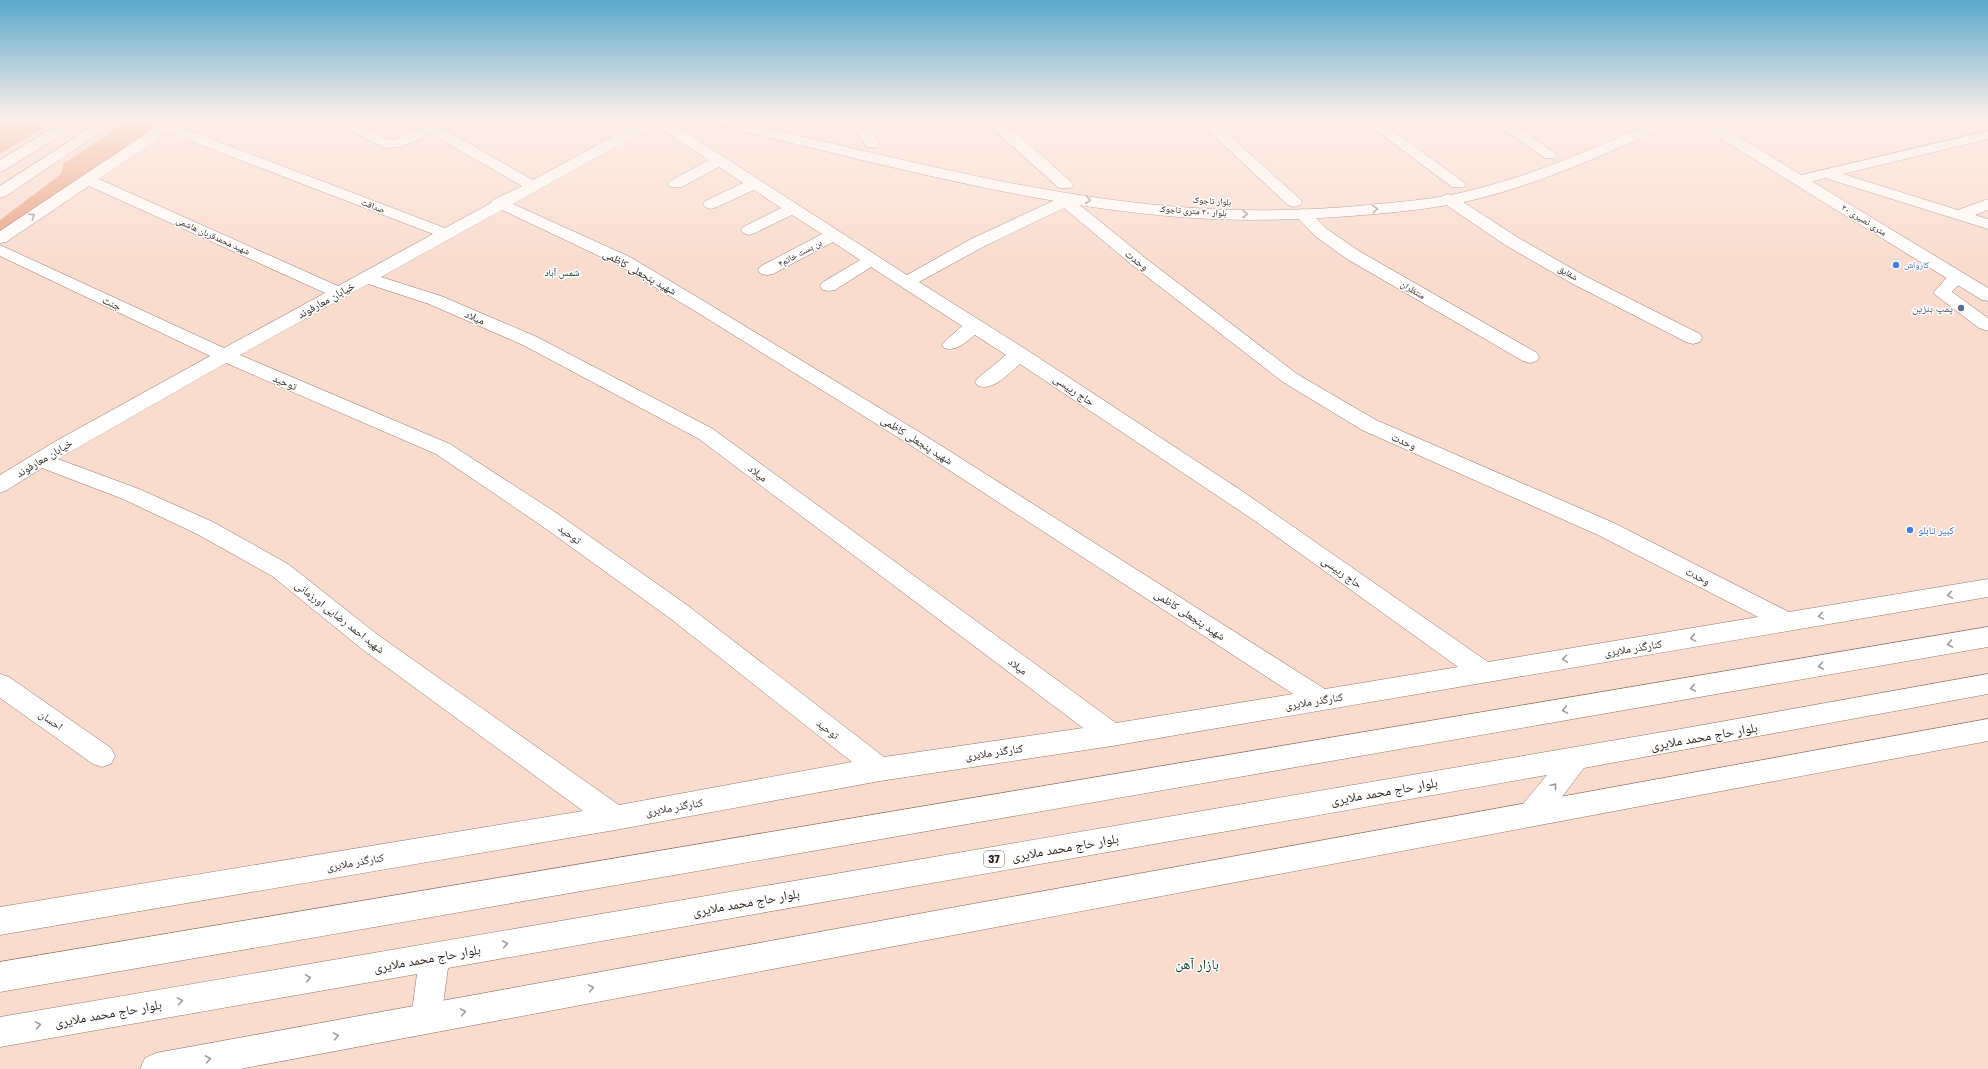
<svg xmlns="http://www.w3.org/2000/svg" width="1988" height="1069" viewBox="0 0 1988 1069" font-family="'Golos Text','Noto Naskh Arabic',sans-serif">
	<rect width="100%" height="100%" fill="#fadccf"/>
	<g fill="#eaa282">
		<polygon points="3,119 58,119 0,154 0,120"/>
		<polygon points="132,119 170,119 0,233 0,220 61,174 64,163"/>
	</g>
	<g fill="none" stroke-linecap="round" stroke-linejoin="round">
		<defs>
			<g id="minor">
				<path d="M168,119H184L177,126L445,228L491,203L493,200L522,186L431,134L401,147L385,148L332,122L330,119H347L388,140H394L421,128L411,122L409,119H426L533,180L645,119H665L907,275L971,239L1055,200L1051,196L1053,193H1065L1144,257L1297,374L1376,420L1614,523L1789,612L1988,579V597L1112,746L880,781L615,830L0,935V907L583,811L362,649L272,576L197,534L123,499L42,468L7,490L0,493V475L56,441L210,356L0,256V245L224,348L325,293L89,186L6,242L0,243V231ZM655,125L709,160L670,181L668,184L670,187H682L719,167L743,183L705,201L703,204L705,207L711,209L717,207L754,190L781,208L743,227L741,230L743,233L749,235L755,233L792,215L822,234L761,266L758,270L761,274L767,275L773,274L833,242L860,260L823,282L820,286L823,290L829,291L835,290L871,267L962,326L942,344L944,348C957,352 965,342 975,335L1006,355L978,378L975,382L978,386C994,391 1008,374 1020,364L1255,521L1458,667L1325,689L929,438L707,303L630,257L513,204ZM167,132L433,234L338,286L99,179ZM1064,208L1132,265L1283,382L1362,430L1598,535L1758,617L1488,662L1239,489L1027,350L919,282L983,247ZM502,210L618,265L695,311L915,448L1293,694L1116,723L713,429L537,337L441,296L381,277ZM368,284L429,304L523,345L699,439L1083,728L884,757L687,605L558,514L450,444L240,355ZM226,363L436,454L542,526L671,619L852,762L619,805L378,635L288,564L213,522L139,489L58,459Z"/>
				<polygon points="849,119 863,119 879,144 877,147 867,147"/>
				<polygon points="982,119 998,119 1029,144 1071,182 1073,185 1071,188 1059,188"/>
				<polygon points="1196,119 1211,119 1300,199 1302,202 1300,205 1294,207 1288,205"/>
				<polygon points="1361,119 1377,119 1466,184 1464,187 1452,187"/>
				<polygon points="1489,119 1505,119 1558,155 1555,158 1545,158"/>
				<path d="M1617,119H1635L1636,121L1634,124C1628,126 1621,125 1617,119Z"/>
				<polygon points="1988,131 1988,139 1843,174 1958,210 1988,199 1988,210 1975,215 1988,219 1988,229 1825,178 1799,185 1793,183 1791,180 1793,177"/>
				<polygon points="1448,194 1454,196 1517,237 1585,276 1700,334 1702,338 1700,342 1693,344 1686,342 1573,284 1505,245 1442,202 1440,199 1442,196"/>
				<polygon points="1303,209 1309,211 1327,229 1359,251 1537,353 1539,357 1537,361 1530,363 1523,361 1347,259 1315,236 1297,217 1295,214 1297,211"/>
				<polygon points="1957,272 1963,273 1966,277 1952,292 1988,318 1988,331 1979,328 1933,293 1951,273"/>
				<polygon points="0,674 9,677 111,748 115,756 111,764 102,767 93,764 0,698"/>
				<polygon points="1988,719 1988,741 240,1069 140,1069 145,1058 156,1053"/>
			</g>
			<g id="major">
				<polygon points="67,119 84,119 82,122 5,170 0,172 0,160"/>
				<polygon points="104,119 120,119 6,196 0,198 0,186"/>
				<path d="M701,119H726C876,152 1026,195 1180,207C1239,212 1299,211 1358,206C1396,202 1435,200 1472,190C1538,174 1600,145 1662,119H1680L1678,122C1611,151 1544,183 1473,200C1437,208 1400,212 1364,215C1302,220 1240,222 1179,217C1020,204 863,159 708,123L703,122Z"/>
				<polygon points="1692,119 1709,119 1988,288 1988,301 1982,300 1694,122"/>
			</g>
			<g id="highway">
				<polygon points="1988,627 1988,647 0,992 0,962"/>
				<polygon points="1988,674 1988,694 1584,768 1542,823 1532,826 1522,823 1518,814 1522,805 1547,775 448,968 441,1019 437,1030 426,1034 415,1030 411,1019 417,974 0,1047 0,1017 1686,728"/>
			</g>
		</defs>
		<use href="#minor" stroke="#8f7569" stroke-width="1"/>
		<use href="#major" stroke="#8f7569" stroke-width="1"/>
		<use href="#highway" stroke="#8f7569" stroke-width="1"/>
		<use href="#minor" fill="#fff" fill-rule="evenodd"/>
		<use href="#major" fill="#fff" fill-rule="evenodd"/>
		<use href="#highway" fill="#fff" fill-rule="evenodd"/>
	</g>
	<defs><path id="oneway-chevron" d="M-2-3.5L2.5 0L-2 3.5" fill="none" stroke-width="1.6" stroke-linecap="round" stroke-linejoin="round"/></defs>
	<g stroke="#9d9997">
		<use href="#oneway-chevron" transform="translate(1088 200) rotate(8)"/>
		<use href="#oneway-chevron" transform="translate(1375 209) rotate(-5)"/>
		<use href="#oneway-chevron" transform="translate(1245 214)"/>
		<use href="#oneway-chevron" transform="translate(32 216) rotate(-34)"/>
		<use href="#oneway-chevron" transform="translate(1950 595) rotate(171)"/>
		<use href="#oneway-chevron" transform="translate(1821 616) rotate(171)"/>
		<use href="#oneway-chevron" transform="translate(1693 638) rotate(171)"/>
		<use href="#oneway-chevron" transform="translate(1950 644) rotate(170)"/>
		<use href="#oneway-chevron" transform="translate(1565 659) rotate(171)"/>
		<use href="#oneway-chevron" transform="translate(1821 666) rotate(170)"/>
		<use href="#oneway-chevron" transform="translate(1693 688) rotate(170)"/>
		<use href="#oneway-chevron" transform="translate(1565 710) rotate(170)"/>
		<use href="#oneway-chevron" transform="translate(1554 786) rotate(-52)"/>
		<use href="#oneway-chevron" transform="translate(505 944) rotate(-10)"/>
		<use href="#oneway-chevron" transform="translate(308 978) rotate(-10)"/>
		<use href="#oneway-chevron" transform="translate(591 988) rotate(-10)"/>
		<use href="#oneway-chevron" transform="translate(180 1001) rotate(-10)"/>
		<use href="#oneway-chevron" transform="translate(463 1012) rotate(-10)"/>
		<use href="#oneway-chevron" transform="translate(38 1025) rotate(-10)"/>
		<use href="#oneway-chevron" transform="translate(336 1036) rotate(-10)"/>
		<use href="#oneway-chevron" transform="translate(208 1059) rotate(-10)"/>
	</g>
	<linearGradient id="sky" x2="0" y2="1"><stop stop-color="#5aa8cc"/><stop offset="0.44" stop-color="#fdefe9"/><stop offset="1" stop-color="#fdefe9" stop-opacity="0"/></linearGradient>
	<rect width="1988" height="268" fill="url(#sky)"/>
	<g fill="#3f7fe0" stroke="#fff" stroke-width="1.5">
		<circle cx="1896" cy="265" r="4"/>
		<circle cx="1910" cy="530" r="4"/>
	</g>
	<circle fill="#5c6f8a" stroke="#fff" stroke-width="1.5" cx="1961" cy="308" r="4"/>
	<g text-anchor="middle" stroke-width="3" stroke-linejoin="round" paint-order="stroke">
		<g font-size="9" fill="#261c17" stroke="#fff">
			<text transform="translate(1212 201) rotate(4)" y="3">بلوار تاجوک</text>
			<text transform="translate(373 206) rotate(21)" y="3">صداقت</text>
			<text transform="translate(1193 211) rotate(4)" y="3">بلوار ۳۰ متری تاجوک</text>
			<text transform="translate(1864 220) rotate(32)" y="3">۲۰ متری نصیری</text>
			<text transform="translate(213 236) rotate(24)" y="3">شهید محمدقربان هاشمی</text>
			<text transform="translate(800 253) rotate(-28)" y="3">بن بست خاتم۴</text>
			<text transform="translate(1568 273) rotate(30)" y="3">شقایق</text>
			<text transform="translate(1413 290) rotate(31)" y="3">منتظران</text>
		</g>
		<g font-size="9" fill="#366cbe" stroke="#fff" text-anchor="start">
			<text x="1904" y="268">کارواش</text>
		</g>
		<g font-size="10" fill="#0e4538" stroke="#fff">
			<text x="562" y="276">شمس آباد</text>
		</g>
		<rect fill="#fff" stroke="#67605d" stroke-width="1" x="984" y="851" width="20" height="16" rx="3"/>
		<g font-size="10" font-weight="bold" fill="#261c17">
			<text x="994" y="863">37</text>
		</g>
		<g font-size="11" fill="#261c17" stroke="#fff">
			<text transform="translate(1137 260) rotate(38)" y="4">وحدت</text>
			<text transform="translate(640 272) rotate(29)" y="4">شهید پنجعلی کاظمی</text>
			<text transform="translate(326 300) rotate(-29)" y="4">خیابان معارفوند</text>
			<text transform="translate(112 303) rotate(25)" y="4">جنت</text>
			<text transform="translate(475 317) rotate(23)" y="4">میلاد</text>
			<text transform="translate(285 382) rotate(23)" y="4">توحید</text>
			<text transform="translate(1074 390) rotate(34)" y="4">حاج رییسی</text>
			<text transform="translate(917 440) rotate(32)" y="4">شهید پنجعلی کاظمی</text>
			<text transform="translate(1404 441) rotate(24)" y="4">وحدت</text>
			<text transform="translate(44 458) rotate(-31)" y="4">خیابان معارفوند</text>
			<text transform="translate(758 473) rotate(37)" y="4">میلاد</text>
			<text transform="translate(570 534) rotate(36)" y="4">توحید</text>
			<text transform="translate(1342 572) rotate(35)" y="4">حاج رییسی</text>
			<text transform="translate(1698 576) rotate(27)" y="4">وحدت</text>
			<text transform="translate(1190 615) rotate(33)" y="4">شهید پنجعلی کاظمی</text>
			<text transform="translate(340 617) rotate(38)" y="4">شهید احمد رضایی اورزمانی</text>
			<text transform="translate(1633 648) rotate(-9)" y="4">کنارگذر ملایری</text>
			<text transform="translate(1018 666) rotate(37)" y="4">میلاد</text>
			<text transform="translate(1314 701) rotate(-9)" y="4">کنارگذر ملایری</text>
			<text transform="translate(51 720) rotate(35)" y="4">احسان</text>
			<text transform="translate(828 729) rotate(38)" y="4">توحید</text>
			<text transform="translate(994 752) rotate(-8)" y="4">کنارگذر ملایری</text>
			<text transform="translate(674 807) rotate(-10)" y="4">کنارگذر ملایری</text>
			<text transform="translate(355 862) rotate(-10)" y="4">کنارگذر ملایری</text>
		</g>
		<g font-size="11" fill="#4e5e75" stroke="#fff" text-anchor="end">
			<text x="1953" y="312">پمپ بنزین</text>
		</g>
		<g font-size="11" fill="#366cbe" stroke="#fff" text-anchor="start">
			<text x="1918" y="534">کبیر تابلو</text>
		</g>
		<g font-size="13" fill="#261c17" stroke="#fff">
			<text transform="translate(1704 736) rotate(-10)" y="5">بلوار حاج محمد ملایری</text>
			<text transform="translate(1384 791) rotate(-10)" y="5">بلوار حاج محمد ملایری</text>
			<text transform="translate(1065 847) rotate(-10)" y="5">بلوار حاج محمد ملایری</text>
			<text transform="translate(746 902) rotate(-10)" y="5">بلوار حاج محمد ملایری</text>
			<text transform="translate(427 958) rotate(-10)" y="5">بلوار حاج محمد ملایری</text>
			<text transform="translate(108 1013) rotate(-10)" y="5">بلوار حاج محمد ملایری</text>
		</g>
		<g font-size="14" fill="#0e4538" stroke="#fff">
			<text x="1197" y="969">بازار آهن</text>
		</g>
	</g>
</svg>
